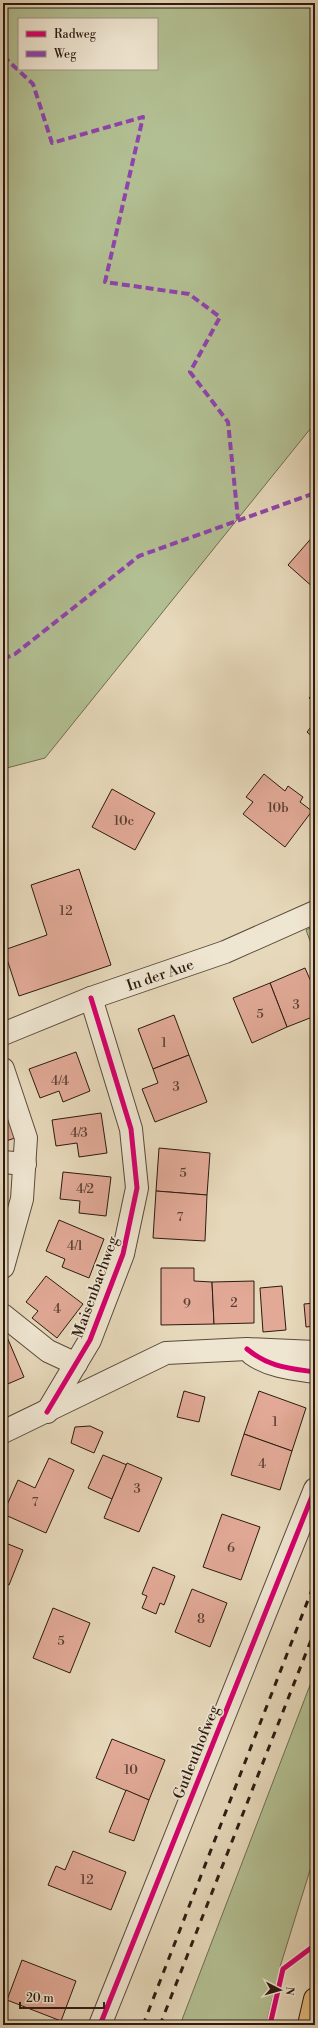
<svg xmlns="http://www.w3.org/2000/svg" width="318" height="2028" viewBox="0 0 318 2028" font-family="'Libre Bodoni',serif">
	<rect width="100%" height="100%" fill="#e6d8ba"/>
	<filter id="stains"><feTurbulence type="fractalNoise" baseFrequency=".005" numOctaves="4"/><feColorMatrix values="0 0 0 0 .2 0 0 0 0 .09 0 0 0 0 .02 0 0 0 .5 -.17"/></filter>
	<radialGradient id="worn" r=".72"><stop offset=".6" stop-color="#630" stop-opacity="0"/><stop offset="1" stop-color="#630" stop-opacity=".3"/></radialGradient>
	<g fill="#b2bf92" stroke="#6f6c52" fill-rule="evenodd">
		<path d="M3,3H315V423L45,758L3,769ZM19,19H157V69H19Z"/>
		<polygon points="315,926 315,954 306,930"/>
		<polygon points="315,1672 315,1854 280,1967 266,2025 180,2025"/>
	</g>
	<g fill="#e1a996" stroke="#2c1a11">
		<polygon points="315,534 315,589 288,565"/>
		<polygon points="315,691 315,703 309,698"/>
		<polygon points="315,722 315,739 307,732"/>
		<polygon points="264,774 285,791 288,786 303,797 300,802 312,811 285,847 243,814 253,802 246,797"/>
		<polygon points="112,789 155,813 135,850 92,827"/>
		<polygon points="79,869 111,965 19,996 4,950 47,935 31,885"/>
		<polygon points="305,968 315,991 315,1016 287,1027 270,983"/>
		<polygon points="270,983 287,1027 252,1043 233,998"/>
		<polygon points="174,1015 189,1055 153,1069 138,1029"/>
		<polygon points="76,1052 90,1091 63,1102 59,1091 40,1098 29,1069"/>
		<polygon points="189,1055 207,1102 155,1122 142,1089 158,1083 153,1069"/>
		<polygon points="3,1099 18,1137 3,1142"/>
		<polygon points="101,1113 107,1153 79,1157 77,1143 56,1146 52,1120"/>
		<polygon points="159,1148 210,1153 207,1195 156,1191"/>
		<polygon points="63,1172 111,1177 106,1216 79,1213 80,1201 60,1199"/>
		<polygon points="156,1191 207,1195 205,1241 153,1238"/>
		<polygon points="59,1220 104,1239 89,1278 62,1267 65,1259 46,1251"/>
		<polygon points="161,1268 194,1268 194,1281 212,1282 214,1324 161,1325"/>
		<polygon points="46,1276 83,1304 57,1338 32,1318 38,1311 26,1302"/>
		<polygon points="254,1281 254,1323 214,1324 212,1282"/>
		<polygon points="282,1286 286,1330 263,1332 260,1288"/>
		<polygon points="315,1303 315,1326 306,1327 304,1304"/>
		<polygon points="4,1330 24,1377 3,1386 3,1331"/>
		<polygon points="184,1391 205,1397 199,1422 177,1417"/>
		<polygon points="259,1391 306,1408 292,1451 244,1434"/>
		<polygon points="90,1426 103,1432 94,1453 71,1443 75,1427"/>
		<polygon points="244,1434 292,1451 280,1490 231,1475"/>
		<polygon points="103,1455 127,1465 112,1499 88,1488"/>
		<polygon points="49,1458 74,1470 46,1533 3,1514 18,1480 35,1488"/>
		<polygon points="127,1463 162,1478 139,1532 104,1518"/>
		<polygon points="222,1514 260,1527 241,1580 203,1567"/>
		<polygon points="3,1542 23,1550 9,1585 3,1583"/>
		<polygon points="153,1567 175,1576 164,1605 160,1603 156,1614 142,1608 147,1596 142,1594"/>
		<polygon points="192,1589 227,1603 210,1647 175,1632"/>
		<polygon points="53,1608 90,1623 70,1673 33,1658"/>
		<polygon points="112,1739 165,1760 149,1800 96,1778"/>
		<polygon points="126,1790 149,1800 134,1841 109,1832"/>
		<polygon points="3,1831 7,1833 3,1844"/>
		<polygon points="73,1851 126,1872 111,1910 48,1885 56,1866 65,1870"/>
		<polygon points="22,1960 76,1981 61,2021 7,2000"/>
	</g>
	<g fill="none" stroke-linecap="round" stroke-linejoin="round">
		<defs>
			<g id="minor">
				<polyline points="3,1034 91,998 225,952 315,912"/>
				<polyline points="3,1069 26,1138 22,1199 3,1267"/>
				<polyline points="3,1162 25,1164"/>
				<polyline points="3,1315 48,1351 76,1364"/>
				<path d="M252,1354C270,1367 294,1369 315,1372"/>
				<polyline points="47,1412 90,1340 123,1254 137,1188 131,1129 91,998"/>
				<polyline points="3,1432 166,1353 247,1349 315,1352"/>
				<polyline points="100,2025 315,1489"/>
			</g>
			<polyline id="major" points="309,2025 315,1999"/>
		</defs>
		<use href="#minor" stroke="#5a4a3b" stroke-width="24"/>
		<use href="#major" stroke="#2c1a11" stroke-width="24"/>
		<use href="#minor" stroke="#efe6d2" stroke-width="22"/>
		<use href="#major" stroke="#e3bc7d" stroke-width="22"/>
		<g stroke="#2c1a11" stroke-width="3" stroke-dasharray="7 7" stroke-linecap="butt">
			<polyline points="143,2025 315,1582"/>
			<polyline points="160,2025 315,1630"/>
		</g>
		<g stroke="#8e44ad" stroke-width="4" stroke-dasharray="8 4" stroke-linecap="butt">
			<polyline points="3,9 8,3"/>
			<polyline points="3,56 33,84 52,143 143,117 105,282 189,294 220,317 190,372 228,422 238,519"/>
			<polyline points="3,659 15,654 139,556 315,493"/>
		</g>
		<defs>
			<g id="cycleway">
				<path d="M247,1349C269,1367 288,1368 315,1372"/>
				<polyline points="47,1412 90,1340 123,1254 137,1188 131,1129 91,998"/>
				<polyline points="100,2025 315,1489"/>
				<polyline points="270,2025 283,1969 315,1945"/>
			</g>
		</defs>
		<use href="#cycleway" stroke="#efe6d2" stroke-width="8"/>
		<use href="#cycleway" stroke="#d6006c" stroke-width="5"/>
	</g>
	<g text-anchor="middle" stroke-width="3.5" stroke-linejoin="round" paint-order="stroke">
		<g font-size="13" fill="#593e32">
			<text x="278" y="812">10b</text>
			<text x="124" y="825">10c</text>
			<text x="66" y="915">12</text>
			<text x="296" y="1009">3</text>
			<text x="260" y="1018">5</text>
			<text x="164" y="1047">1</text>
			<text x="60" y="1085">4/4</text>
			<text x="176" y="1091">3</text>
			<text x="79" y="1137">4/3</text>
			<text x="183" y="1177">5</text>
			<text x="85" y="1193">4/2</text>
			<text x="180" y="1221">7</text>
			<text x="75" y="1250">4/1</text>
			<text x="234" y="1307">2</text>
			<text x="187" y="1308">9</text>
			<text x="57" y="1313">4</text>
			<text x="275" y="1426">1</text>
			<text x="262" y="1468">4</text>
			<text x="137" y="1493">3</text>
			<text x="35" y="1506">7</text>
			<text x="231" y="1552">6</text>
			<text x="201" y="1623">8</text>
			<text x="61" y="1645">5</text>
			<text x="131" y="1774">10</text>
			<text x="87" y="1884">12</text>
		</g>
		<g font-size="15" fill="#2c1a11" stroke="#efe6d2">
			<text transform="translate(160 975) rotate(-19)" y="5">In der Aue</text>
			<text transform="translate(95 1287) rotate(-70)" y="5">Maisenbachweg</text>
			<text transform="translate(196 1752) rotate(-68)" y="5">Gutleuthofweg</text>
		</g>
	</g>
	<rect width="318" height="2028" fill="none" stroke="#e6d8ba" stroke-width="16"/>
	<rect x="4" y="4" width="310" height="2020" fill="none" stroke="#2c1a11" stroke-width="2"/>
	<rect x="8" y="8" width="302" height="2012" fill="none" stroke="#2c1a11"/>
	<rect x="18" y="18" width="140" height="52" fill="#efe6d2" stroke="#a19485"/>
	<rect x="26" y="31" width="20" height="6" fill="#d6006c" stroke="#a19485"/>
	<text x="54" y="38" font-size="12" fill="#2c1a11">Radweg</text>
	<rect x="26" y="51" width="20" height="6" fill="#8e44ad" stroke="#a19485"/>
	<text x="54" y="58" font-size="12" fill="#2c1a11">Weg</text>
	<g transform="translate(280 1990) rotate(96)" stroke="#efe6d2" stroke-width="3" paint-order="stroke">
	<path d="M0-3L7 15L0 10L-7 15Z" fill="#2c1a11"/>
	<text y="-6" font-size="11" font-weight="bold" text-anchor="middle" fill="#2c1a11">N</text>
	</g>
	<path d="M20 2002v6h84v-6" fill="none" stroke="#2c1a11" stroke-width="2"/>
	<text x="26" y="2002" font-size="12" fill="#2c1a11" stroke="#efe6d2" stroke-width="3" paint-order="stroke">20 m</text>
	<rect width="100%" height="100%" filter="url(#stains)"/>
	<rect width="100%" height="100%" fill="url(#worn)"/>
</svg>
